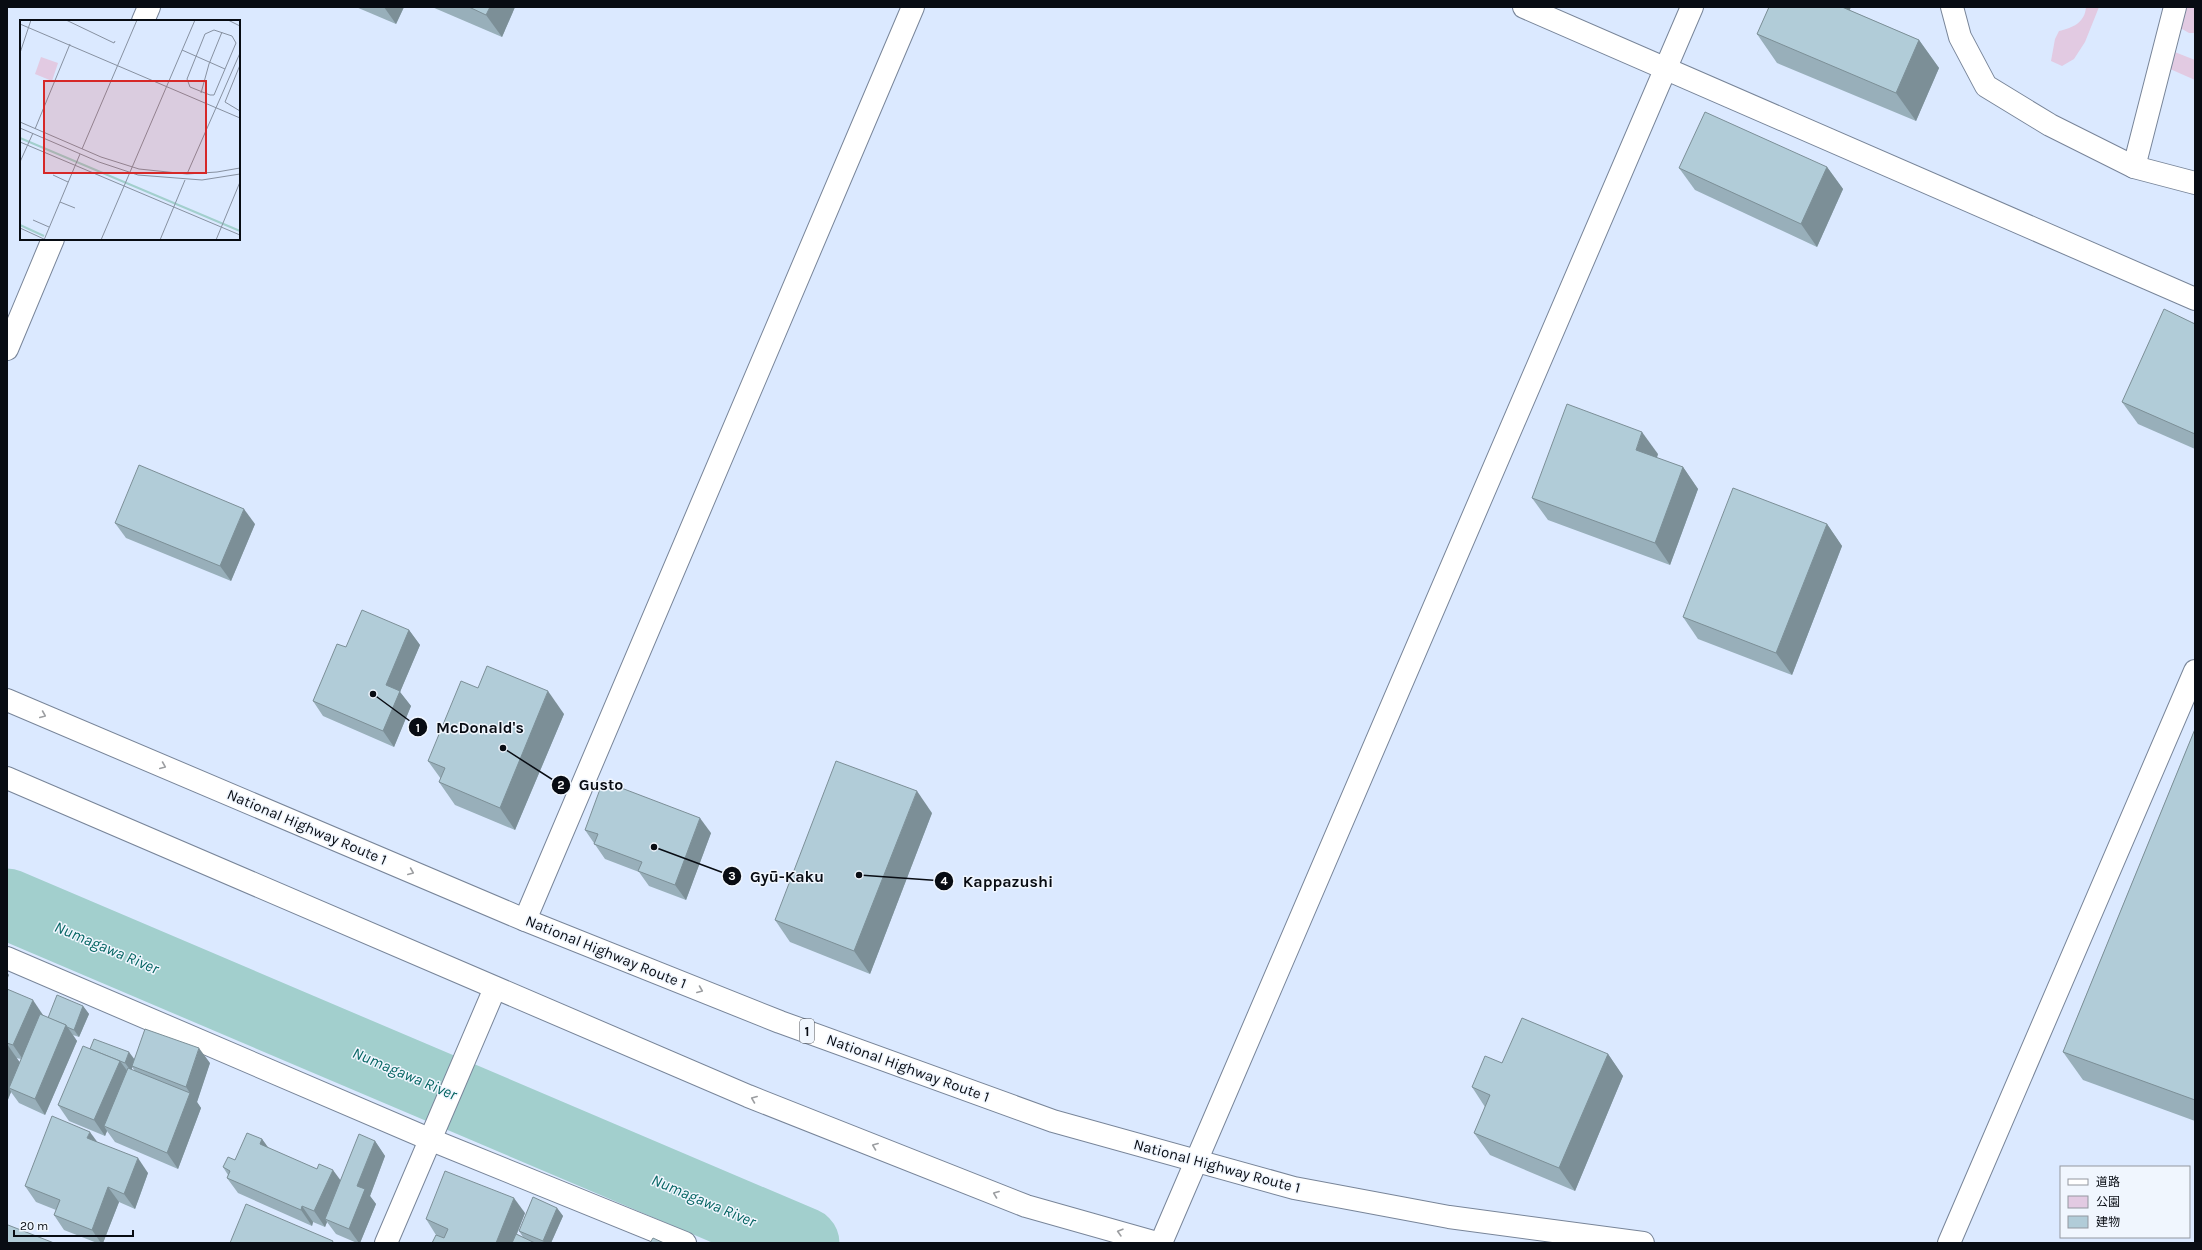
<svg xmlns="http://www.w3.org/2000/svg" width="2202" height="1250" viewBox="0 0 2202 1250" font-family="Karla,'Noto Sans JP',sans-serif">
	<rect width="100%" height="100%" fill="#dbe9ff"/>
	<g fill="#e2cae2">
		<path d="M2086,7H2099L2085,42L2074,59L2062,66L2051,61L2055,39L2059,31C2072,28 2085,23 2086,7Z"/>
		<polygon points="2167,7 2195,7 2195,33 2189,33 2170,22"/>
		<polygon points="2162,47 2195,60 2195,80 2161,65"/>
	</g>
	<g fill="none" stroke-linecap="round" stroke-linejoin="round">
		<polyline stroke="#a2cfcd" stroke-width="71" points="7,904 804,1243"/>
		<defs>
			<g id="lane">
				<polyline points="1952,7 1960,37 1986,86 2050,125 2134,167 2195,183"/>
				<polyline points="2134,167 2175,7"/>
			</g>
			<g id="street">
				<polyline points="1524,7 2195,299"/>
				<polyline points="143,21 149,7"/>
				<polyline points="7,349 53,239"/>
				<polyline points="525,920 913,7"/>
				<polyline points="7,958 429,1139 685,1243"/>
				<polyline points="386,1243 495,988"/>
				<polyline points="1949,1243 2195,671"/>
			</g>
			<polyline id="secondary" points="1161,1243 1692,7"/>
			<g id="highway">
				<polyline points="7,700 525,920 780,1022 1053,1121 1294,1188 1449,1217 1643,1243"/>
				<polyline points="7,778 748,1096 1026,1206 1157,1243"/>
			</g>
		</defs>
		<use href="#lane" stroke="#788599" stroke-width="24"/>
		<use href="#street" stroke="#788599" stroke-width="24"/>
		<use href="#secondary" stroke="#788599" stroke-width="24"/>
		<use href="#highway" stroke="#788599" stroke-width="24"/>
		<use href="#lane" stroke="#fff" stroke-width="22"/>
		<use href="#street" stroke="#fff" stroke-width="22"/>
		<use href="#secondary" stroke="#fff" stroke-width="22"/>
		<use href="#highway" stroke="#fff" stroke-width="22"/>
	</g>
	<g fill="#98afba" fill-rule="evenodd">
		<polygon points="356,7 404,7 396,24"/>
		<polygon points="432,7 515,7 502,37"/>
		<polygon points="1769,7 1851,7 1849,10 1919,40 1939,68 1916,121 1777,63 1757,34"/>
		<polygon points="1827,167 1843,189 1817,247 1695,190 1679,168"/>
		<polygon points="2195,324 2195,449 2138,424 2122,402"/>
		<polygon points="1658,454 1657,458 1683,467 1698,489 1670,565 1548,520 1532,498"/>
		<polygon points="115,523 255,524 231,581 126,538"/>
		<polygon points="1827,524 1842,546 1792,675 1698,639 1683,617"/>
		<polygon points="409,630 420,645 400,692 411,706 394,747 323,716 313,701 346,647"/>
		<polygon points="478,688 564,714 515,830 455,805 439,782 441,779 428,761"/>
		<polygon points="2195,729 2195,1121 2083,1080 2063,1052"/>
		<polygon points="932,813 870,974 790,942 775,920"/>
		<polygon points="585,830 711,833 686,900 649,886 639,872 605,859"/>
		<path d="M7,989L43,1016L48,1018L83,1006L89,1014L79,1037L73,1035L77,1041L45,1115L19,1103L11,1092L7,1102ZM16,1058L21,1059L20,1062Z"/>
		<path d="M90,1049L134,1059L210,1063L197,1102L201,1108L178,1169L115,1142L107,1131L105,1136L69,1121L58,1105ZM132,1067L135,1071L131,1070Z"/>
		<polygon points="1608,1054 1623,1076 1575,1191 1490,1155 1474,1133 1485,1107 1472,1087 1502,1063"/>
		<polygon points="262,1139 268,1148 340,1181 375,1141 385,1156 370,1196 376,1204 360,1243 357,1243 336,1234 327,1222 325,1227 313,1222 312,1226 238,1193 227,1178 228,1175 223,1167 235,1160"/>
		<polygon points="97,1142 148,1173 135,1209 119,1202 103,1243 97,1243 64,1230 54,1215 56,1210 36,1202 25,1186"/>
		<polygon points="557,1208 563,1216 551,1243 432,1243 436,1235 426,1219 525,1213 517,1234 523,1237 519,1231"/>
	</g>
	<g fill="#7c8f97">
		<polygon points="384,7 404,7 396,24"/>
		<polygon points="490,7 515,7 502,37 486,15"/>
		<polygon points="1828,7 1851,7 1842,27"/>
		<polygon points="1919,40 1939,68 1916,121 1896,93"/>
		<polygon points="1827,167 1843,189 1817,247 1801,224"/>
		<polygon points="1642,432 1658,454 1651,472 1636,450"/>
		<polygon points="1683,467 1698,489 1670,565 1655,543"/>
		<polygon points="244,509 255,524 231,581 220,566"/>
		<polygon points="1827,524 1842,546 1792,675 1776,653"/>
		<polygon points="409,630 420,645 400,692 411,706 394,747 383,731 386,685"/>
		<polygon points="548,691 564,714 515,830 500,808"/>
		<polygon points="917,791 932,813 870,974 854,951"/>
		<polygon points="700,818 711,833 686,900 675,885"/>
		<polygon points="7,972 9,975 7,980"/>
		<polygon points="33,1000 43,1015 24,1061 13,1045"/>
		<polygon points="83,1006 89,1014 79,1037 74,1030"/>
		<polygon points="66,1025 77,1041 45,1115 35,1099"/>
		<polygon points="7,1044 23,1067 9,1088 11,1092 7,1102"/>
		<polygon points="199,1048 210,1063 197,1102 201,1108 178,1169 167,1153 190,1093 186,1087"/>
		<polygon points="129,1052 135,1060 131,1071 125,1063"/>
		<polygon points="1608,1054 1623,1076 1575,1191 1559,1168"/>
		<polygon points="120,1061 131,1076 104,1126 107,1131 105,1136 94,1120"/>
		<polygon points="90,1132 101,1147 87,1138"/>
		<polygon points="262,1139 273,1154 260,1144"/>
		<polygon points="375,1141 385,1156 370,1196 376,1204 360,1243 359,1243 349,1229 357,1186"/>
		<polygon points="138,1158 148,1173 135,1209 124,1194"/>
		<polygon points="333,1170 344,1185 325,1219 327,1222 325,1227 314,1211"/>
		<polygon points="108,1187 119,1202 103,1243 101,1243 92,1230"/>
		<polygon points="514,1198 525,1213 513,1243 496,1243"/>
		<polygon points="302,1206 313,1222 312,1226 301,1210"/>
		<polygon points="557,1208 563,1216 551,1243 544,1243 543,1241"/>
	</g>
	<g fill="#b1ccd8" stroke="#7c8f97">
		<polygon points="469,7 490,7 486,15"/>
		<polygon points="1769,7 1842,7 1919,40 1896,93 1757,34"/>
		<polygon points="1705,112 1827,167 1801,224 1679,168"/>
		<polygon points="2164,309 2195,324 2195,434 2122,402"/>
		<polygon points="1567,404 1642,432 1636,450 1683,467 1655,543 1532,498"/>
		<polygon points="139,465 244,509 220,566 115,523"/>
		<polygon points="1733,488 1827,524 1776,653 1683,617"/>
		<polygon points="362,610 409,630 386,685 400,691 383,731 313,701 337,644 346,647"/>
		<polygon points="487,666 548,691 500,808 439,782 445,768 428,761 461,681 478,688"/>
		<polygon points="2195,729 2195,1100 2063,1052"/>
		<polygon points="836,761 917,791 854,951 775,920"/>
		<polygon points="603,781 700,818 675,885 638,871 642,862 594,844 598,834 585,830"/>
		<polygon points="7,989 33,1000 13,1045 7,1043"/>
		<polygon points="57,995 83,1006 74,1030 67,1027 66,1025 48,1018"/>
		<polygon points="40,1014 66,1025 35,1099 9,1088"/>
		<polygon points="1522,1018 1608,1054 1559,1168 1474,1133 1490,1095 1472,1087 1485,1056 1502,1063"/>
		<polygon points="145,1029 199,1048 186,1087 132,1066"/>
		<polygon points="94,1039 129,1052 125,1063 90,1049"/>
		<polygon points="83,1046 120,1061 94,1120 58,1105"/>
		<polygon points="128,1068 190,1093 167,1153 104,1126"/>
		<polygon points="52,1116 90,1132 87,1138 138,1158 124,1194 108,1187 92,1230 54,1215 60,1200 25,1186"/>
		<polygon points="247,1133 262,1139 260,1144 317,1169 319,1164 333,1170 314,1211 302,1206 301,1210 227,1178 230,1171 223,1167 228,1157 235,1160"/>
		<polygon points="359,1134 375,1141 357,1186 365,1189 349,1229 325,1219"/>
		<polygon points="445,1171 514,1198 496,1243 432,1243 436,1235 444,1238 448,1229 426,1219"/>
		<polygon points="533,1197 557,1208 543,1241 519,1231"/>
		<polygon points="246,1204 333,1241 332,1243 230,1243"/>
		<polygon points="8,1225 54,1243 7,1243 7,1226"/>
		<polygon points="516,1234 535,1243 512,1243"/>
		<polygon points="653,1238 664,1243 650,1243"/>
	</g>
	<defs><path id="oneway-chevron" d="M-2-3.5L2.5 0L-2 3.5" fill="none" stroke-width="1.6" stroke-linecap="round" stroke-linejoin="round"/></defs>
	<g stroke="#9c9ea1">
		<use href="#oneway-chevron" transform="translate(43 715) rotate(23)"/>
		<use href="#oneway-chevron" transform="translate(163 766) rotate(23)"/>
		<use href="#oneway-chevron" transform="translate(411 872) rotate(23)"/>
		<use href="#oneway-chevron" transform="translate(700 990) rotate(22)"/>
		<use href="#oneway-chevron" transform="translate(754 1099) rotate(-158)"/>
		<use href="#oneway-chevron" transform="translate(875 1146) rotate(-159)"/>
		<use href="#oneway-chevron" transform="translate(996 1194) rotate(-159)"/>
		<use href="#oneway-chevron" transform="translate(1120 1232) rotate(-164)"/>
	</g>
	<g text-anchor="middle" stroke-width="3" stroke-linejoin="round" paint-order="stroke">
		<rect fill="#f0f6fe" stroke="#4e525a" stroke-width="1" x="800" y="1019" width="14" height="24" rx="3"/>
		<g font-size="14" font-weight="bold" fill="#080c13">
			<text x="807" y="1036">1</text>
		</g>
		<g font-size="15" fill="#080c13" stroke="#f0f6fe">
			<text transform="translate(307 827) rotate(23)" y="5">National Highway Route 1</text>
			<text transform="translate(606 952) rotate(22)" y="5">National Highway Route 1</text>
			<text transform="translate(908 1068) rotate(20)" y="5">National Highway Route 1</text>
			<text transform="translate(1217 1166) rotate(15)" y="5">National Highway Route 1</text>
		</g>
		<g font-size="16" font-style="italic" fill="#066563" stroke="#f0f6fe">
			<text transform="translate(107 947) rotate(23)" y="6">Numagawa River</text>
			<text transform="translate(405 1073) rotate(23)" y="6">Numagawa River</text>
			<text transform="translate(704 1200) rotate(23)" y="6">Numagawa River</text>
		</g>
	</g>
	<g transform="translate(20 20)">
		<rect width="220" height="220" fill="#dbe9ff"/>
		<path d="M21,37L38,43L32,61L15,54Z" fill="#e2cae2"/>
		<path fill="none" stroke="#a2cfcd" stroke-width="2" d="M0,118L220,211M0,205L24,216"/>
		<path fill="none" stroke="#8791a1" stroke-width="1" d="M46,0L94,23L95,21M208,0L220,6M0,4L220,98M194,10L212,16L216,23L194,75H190L170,67L167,59L185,14ZM162,30L205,49M0,33L11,0M220,45L205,82L220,91M181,73L189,44L202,12M0,102L81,137L119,149L167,154L197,152L220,148M0,108L79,142L118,155L182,160L220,154M15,109L50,24M0,122L220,215M62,129L117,0M0,142L13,113M167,154L220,33M33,155L48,162M40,182L55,188M13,200L29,207M0,208L26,220M24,220L60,134M81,220L175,0M140,220L165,160M196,220L220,162"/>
		<path fill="#d62828" fill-opacity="0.15" stroke="#d62828" stroke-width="2" d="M24,61H186V153H24Z"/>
		<rect width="220" height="220" fill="none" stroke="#080c13" stroke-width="2"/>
	</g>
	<path fill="none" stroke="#080c13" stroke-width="1.5" d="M373 694L418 727M503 748L561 785M654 847L732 876M859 875L944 881"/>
	<g fill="#080c13" stroke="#f0f6fe" stroke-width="1.5">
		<circle cx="373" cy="694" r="4"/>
		<circle cx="503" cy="748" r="4"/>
		<circle cx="654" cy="847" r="4"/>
		<circle cx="859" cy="875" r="4"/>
		<circle cx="418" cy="727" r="10"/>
		<circle cx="561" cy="785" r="10"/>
		<circle cx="732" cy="876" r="10"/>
		<circle cx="944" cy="881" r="10"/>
	</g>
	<g font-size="12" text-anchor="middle" font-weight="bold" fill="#fff">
		<text x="418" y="732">1</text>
		<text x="561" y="789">2</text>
		<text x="732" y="880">3</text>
		<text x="944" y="885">4</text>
	</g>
	<g font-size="16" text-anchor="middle" font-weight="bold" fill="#080c13" stroke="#f0f6fe" stroke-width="3" stroke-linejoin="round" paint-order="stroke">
		<text x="480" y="733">McDonald's</text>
		<text x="601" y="790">Gusto</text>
		<text x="787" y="882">Gyū-Kaku</text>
		<text x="1008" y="887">Kappazushi</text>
	</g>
	<rect width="2202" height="1250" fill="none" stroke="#080c13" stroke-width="16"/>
	<rect x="2060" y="1166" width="130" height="72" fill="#f0f6fe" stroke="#9398a0"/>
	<rect x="2068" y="1179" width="20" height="6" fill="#ffffff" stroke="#9398a0"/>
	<text x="2096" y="1186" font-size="12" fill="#080c13">道路</text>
	<rect x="2068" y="1196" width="20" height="12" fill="#e2cae2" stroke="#9398a0"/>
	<text x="2096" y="1206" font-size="12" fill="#080c13">公園</text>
	<rect x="2068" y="1216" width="20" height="12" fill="#b1ccd8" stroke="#9398a0"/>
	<text x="2096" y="1226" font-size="12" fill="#080c13">建物</text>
	<path d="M14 1230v6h119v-6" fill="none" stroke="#080c13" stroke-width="2"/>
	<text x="20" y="1230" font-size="12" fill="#080c13" stroke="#f0f6fe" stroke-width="3" paint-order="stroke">20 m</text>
</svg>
